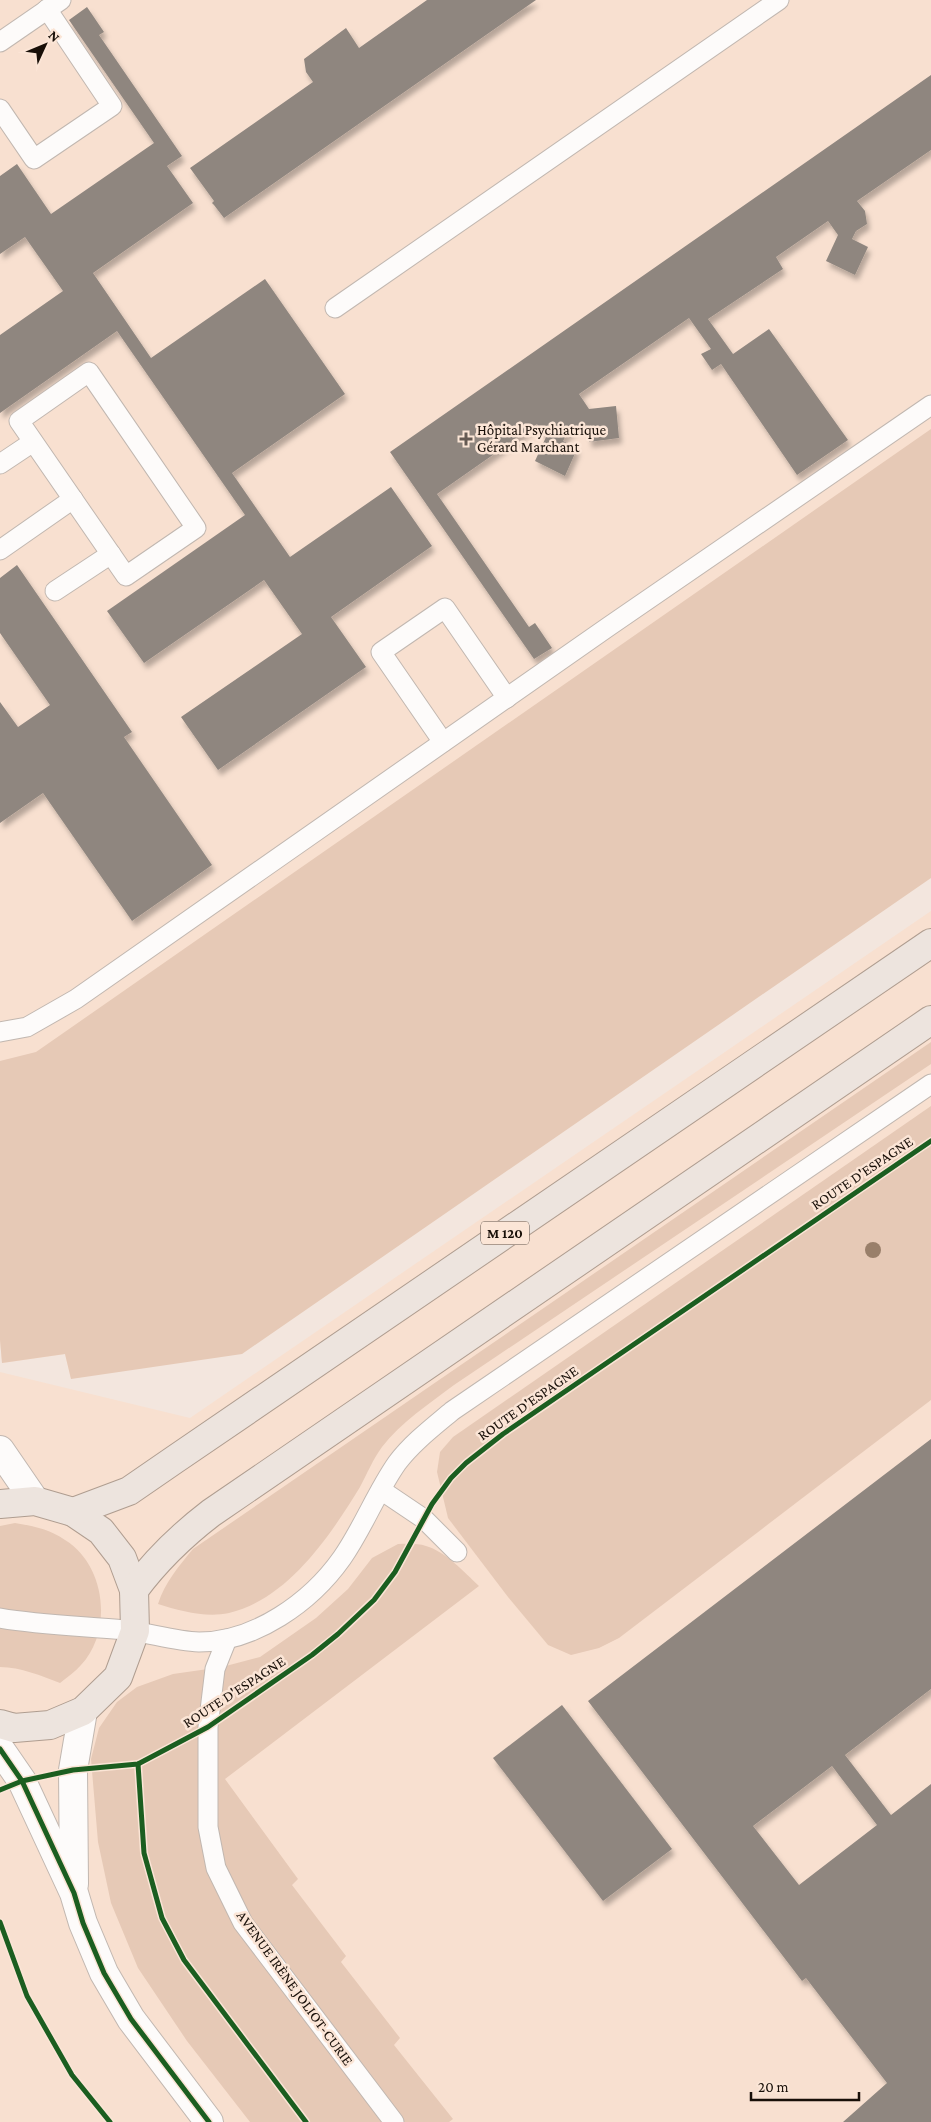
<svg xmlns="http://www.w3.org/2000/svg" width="931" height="2122" viewBox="0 0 931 2122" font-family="'Crimson Pro',serif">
	<defs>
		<filter id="shadow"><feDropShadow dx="3" dy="5.5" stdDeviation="2.5" flood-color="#0004"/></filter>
	</defs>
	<rect width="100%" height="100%" fill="#f3e6de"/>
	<g fill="#f8e0d0">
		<polygon points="0,0 931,0 931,877 71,1379 65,1354 2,1363 0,1340"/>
		<polygon points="931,911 931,2122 0,2122 0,1372 190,1418"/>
	</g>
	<g fill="#e6c9b6">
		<polygon points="931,429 931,878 242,1354 71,1379 65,1354 2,1363 0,1340 0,1061 36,1052"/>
		<path d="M931,1042V1064L454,1385C429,1404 401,1422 382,1447C373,1459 367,1474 360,1487C330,1536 288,1599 229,1613C206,1618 180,1611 158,1604C165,1582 179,1566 193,1549Z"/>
		<polygon points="931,1106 931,1400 619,1638 599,1648 571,1655 548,1645 508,1597 448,1518 437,1472 440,1452 453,1437"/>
		<path d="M15,1523C33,1526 49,1529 65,1540C106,1565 113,1631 81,1665C75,1672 67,1677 60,1683C41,1676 21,1667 0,1667V1526Z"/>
		<path d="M398,1544C406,1544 417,1543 426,1546C446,1552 464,1572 479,1586L225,1779L298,1879L292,1885L346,1956L341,1962L400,2038L394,2045L453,2119L449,2122H250L187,2041L138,1968L111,1903L98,1842L91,1759L99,1728L117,1702L137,1687L173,1674L222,1667L260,1657L316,1618L348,1589L372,1558Z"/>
	</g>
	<g fill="#8f867f" fill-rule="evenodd" filter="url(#shadow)">
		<polygon points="427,0 536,0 224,218 214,205 212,203 214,201 190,168 313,82 306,72 304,59 346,28 359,48"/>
		<polygon points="87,7 104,32 99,35 182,156 167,166 193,203 93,273 151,358 265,279 345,394 232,473 290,557 391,487 432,546 331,617 366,667 218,770 181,717 302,634 264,580 144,663 107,611 245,515 117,331 0,413 0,335 63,291 25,237 0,254 0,176 17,164 51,214 154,143 69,20"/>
		<polygon points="931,75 931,150 857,201 865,211 867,224 856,231 852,239 868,247 855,275 826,261 838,235 828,221 776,257 783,269 708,319 733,354 769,329 848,440 797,475 721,364 712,370 701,354 711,349 689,318 579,394 589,409 616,406 619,438 589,442 587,425 578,427 567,434 563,441 577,449 565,476 535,461 546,437 537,424 437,494 529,627 535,623 552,648 534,659 390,452"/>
		<polygon points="17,565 132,732 124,737 212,865 132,921 43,793 0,823 0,702 18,727 50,705 0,633 0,578"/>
		<path d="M931,1439V1689L845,1755L891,1815L931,1784V2122H843L887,2083L806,1978L802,1981L588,1701ZM832,1766L877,1825L799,1885L753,1826Z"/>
		<polygon points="562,1705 672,1849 603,1901 493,1758"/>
	</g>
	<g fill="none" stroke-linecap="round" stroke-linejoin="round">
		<defs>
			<g id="lane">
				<polyline points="0,42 61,0"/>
				<polyline points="0,109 34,159 112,106 47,9"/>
				<polyline points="335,308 779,0"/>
				<polygon points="89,372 196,528 126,576 19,421"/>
				<polyline points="0,464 33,442"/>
				<polyline points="0,550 73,499"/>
				<polyline points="55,591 111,554"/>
				<polyline points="443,742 381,652 445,608 507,698"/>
				<polyline points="0,1032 27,1027 76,999 608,627 931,405"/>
				<polyline points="381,1490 424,1519 457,1552"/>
				<path d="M0,1618C41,1625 83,1626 125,1630C150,1633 174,1641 199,1642C255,1642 311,1602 342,1558C363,1528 376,1493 397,1463C412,1443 433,1427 452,1411L931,1084"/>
				<polyline points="227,1639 215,1669 208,1727 208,1827 216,1868 243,1923 394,2122"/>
			</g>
			<g id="street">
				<polyline points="0,1450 35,1501"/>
				<polyline points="0,1749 22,1781 74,1893 83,1923 104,1973 131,2019 209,2122"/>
				<polyline points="74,1884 73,1770 83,1711"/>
			</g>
			<g id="primary">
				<polyline points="0,1504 35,1501 73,1512 101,1531 122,1558 134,1590 135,1631 118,1677 83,1711 50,1725 14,1728 0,1724"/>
				<polyline points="73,1512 129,1491 174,1460 931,943"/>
				<path d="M134,1590C157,1559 181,1536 211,1513L931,1020"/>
			</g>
		</defs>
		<use href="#lane" stroke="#c1b7b0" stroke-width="21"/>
		<use href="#street" stroke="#c1b7b0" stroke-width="30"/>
		<use href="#primary" stroke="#af9d90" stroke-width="30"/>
		<use href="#lane" stroke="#fdfbfa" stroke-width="19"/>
		<use href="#street" stroke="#fdfbfa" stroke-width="28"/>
		<use href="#primary" stroke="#ede4de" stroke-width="28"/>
		<defs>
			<g id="cycleway">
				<polyline points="0,1749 22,1781 74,1893 83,1923 104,1973 131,2019 209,2122"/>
				<polyline points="138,1764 144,1853 162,1918 184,1960 306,2122"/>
				<polyline points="0,1790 22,1781 73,1770 138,1764 208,1727 312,1655 338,1634 374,1600 395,1572 432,1504 451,1478 466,1463 503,1434 931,1141"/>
				<polyline points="0,1922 27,1996 72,2075 110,2122"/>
			</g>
		</defs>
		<use href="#cycleway" stroke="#fbe5d6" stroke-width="8"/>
		<use href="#cycleway" stroke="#1b5e20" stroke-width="5"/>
	</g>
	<circle fill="#997f6a" cx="873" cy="1250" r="8"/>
	<path fill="#655a53" stroke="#fbe5d6" stroke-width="2" d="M463.5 431.5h5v5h5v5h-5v5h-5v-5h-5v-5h5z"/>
	<g text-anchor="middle" stroke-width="5" stroke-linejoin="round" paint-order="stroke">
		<rect fill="#fbe5d6" stroke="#5c4f46" stroke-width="1" x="481" y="1221.5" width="48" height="23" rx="4"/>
		<g font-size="14" font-weight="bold" fill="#180f08">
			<text x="505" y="1238">M 120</text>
		</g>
		<g font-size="15" fill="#180f08" stroke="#fbe5d6" text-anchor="start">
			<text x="477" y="435">Hôpital Psychiatrique<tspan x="477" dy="17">Gérard Marchant</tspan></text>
		</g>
		<g font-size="15" fill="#180f08" stroke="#fbe5d6">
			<text transform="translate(862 1173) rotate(-34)" y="5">ROUTE D'ESPAGNE</text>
			<text transform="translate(528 1403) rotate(-35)" y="5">ROUTE D'ESPAGNE</text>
			<text transform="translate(234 1692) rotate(-33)" y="5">ROUTE D'ESPAGNE</text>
			<text transform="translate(295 1988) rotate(54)" y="5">AVENUE IRÈNE JOLIOT-CURIE</text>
		</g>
	</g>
	<g transform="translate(45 45) rotate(46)" stroke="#fbe5d6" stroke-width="4" paint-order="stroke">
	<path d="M0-4L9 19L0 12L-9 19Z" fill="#180f08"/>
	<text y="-8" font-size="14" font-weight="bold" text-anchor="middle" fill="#180f08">N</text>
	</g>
	<path d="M751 2092v8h108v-8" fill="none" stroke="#180f08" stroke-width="2.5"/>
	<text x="758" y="2092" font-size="15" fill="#180f08" stroke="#fbe5d6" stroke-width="4" paint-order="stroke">20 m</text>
</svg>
